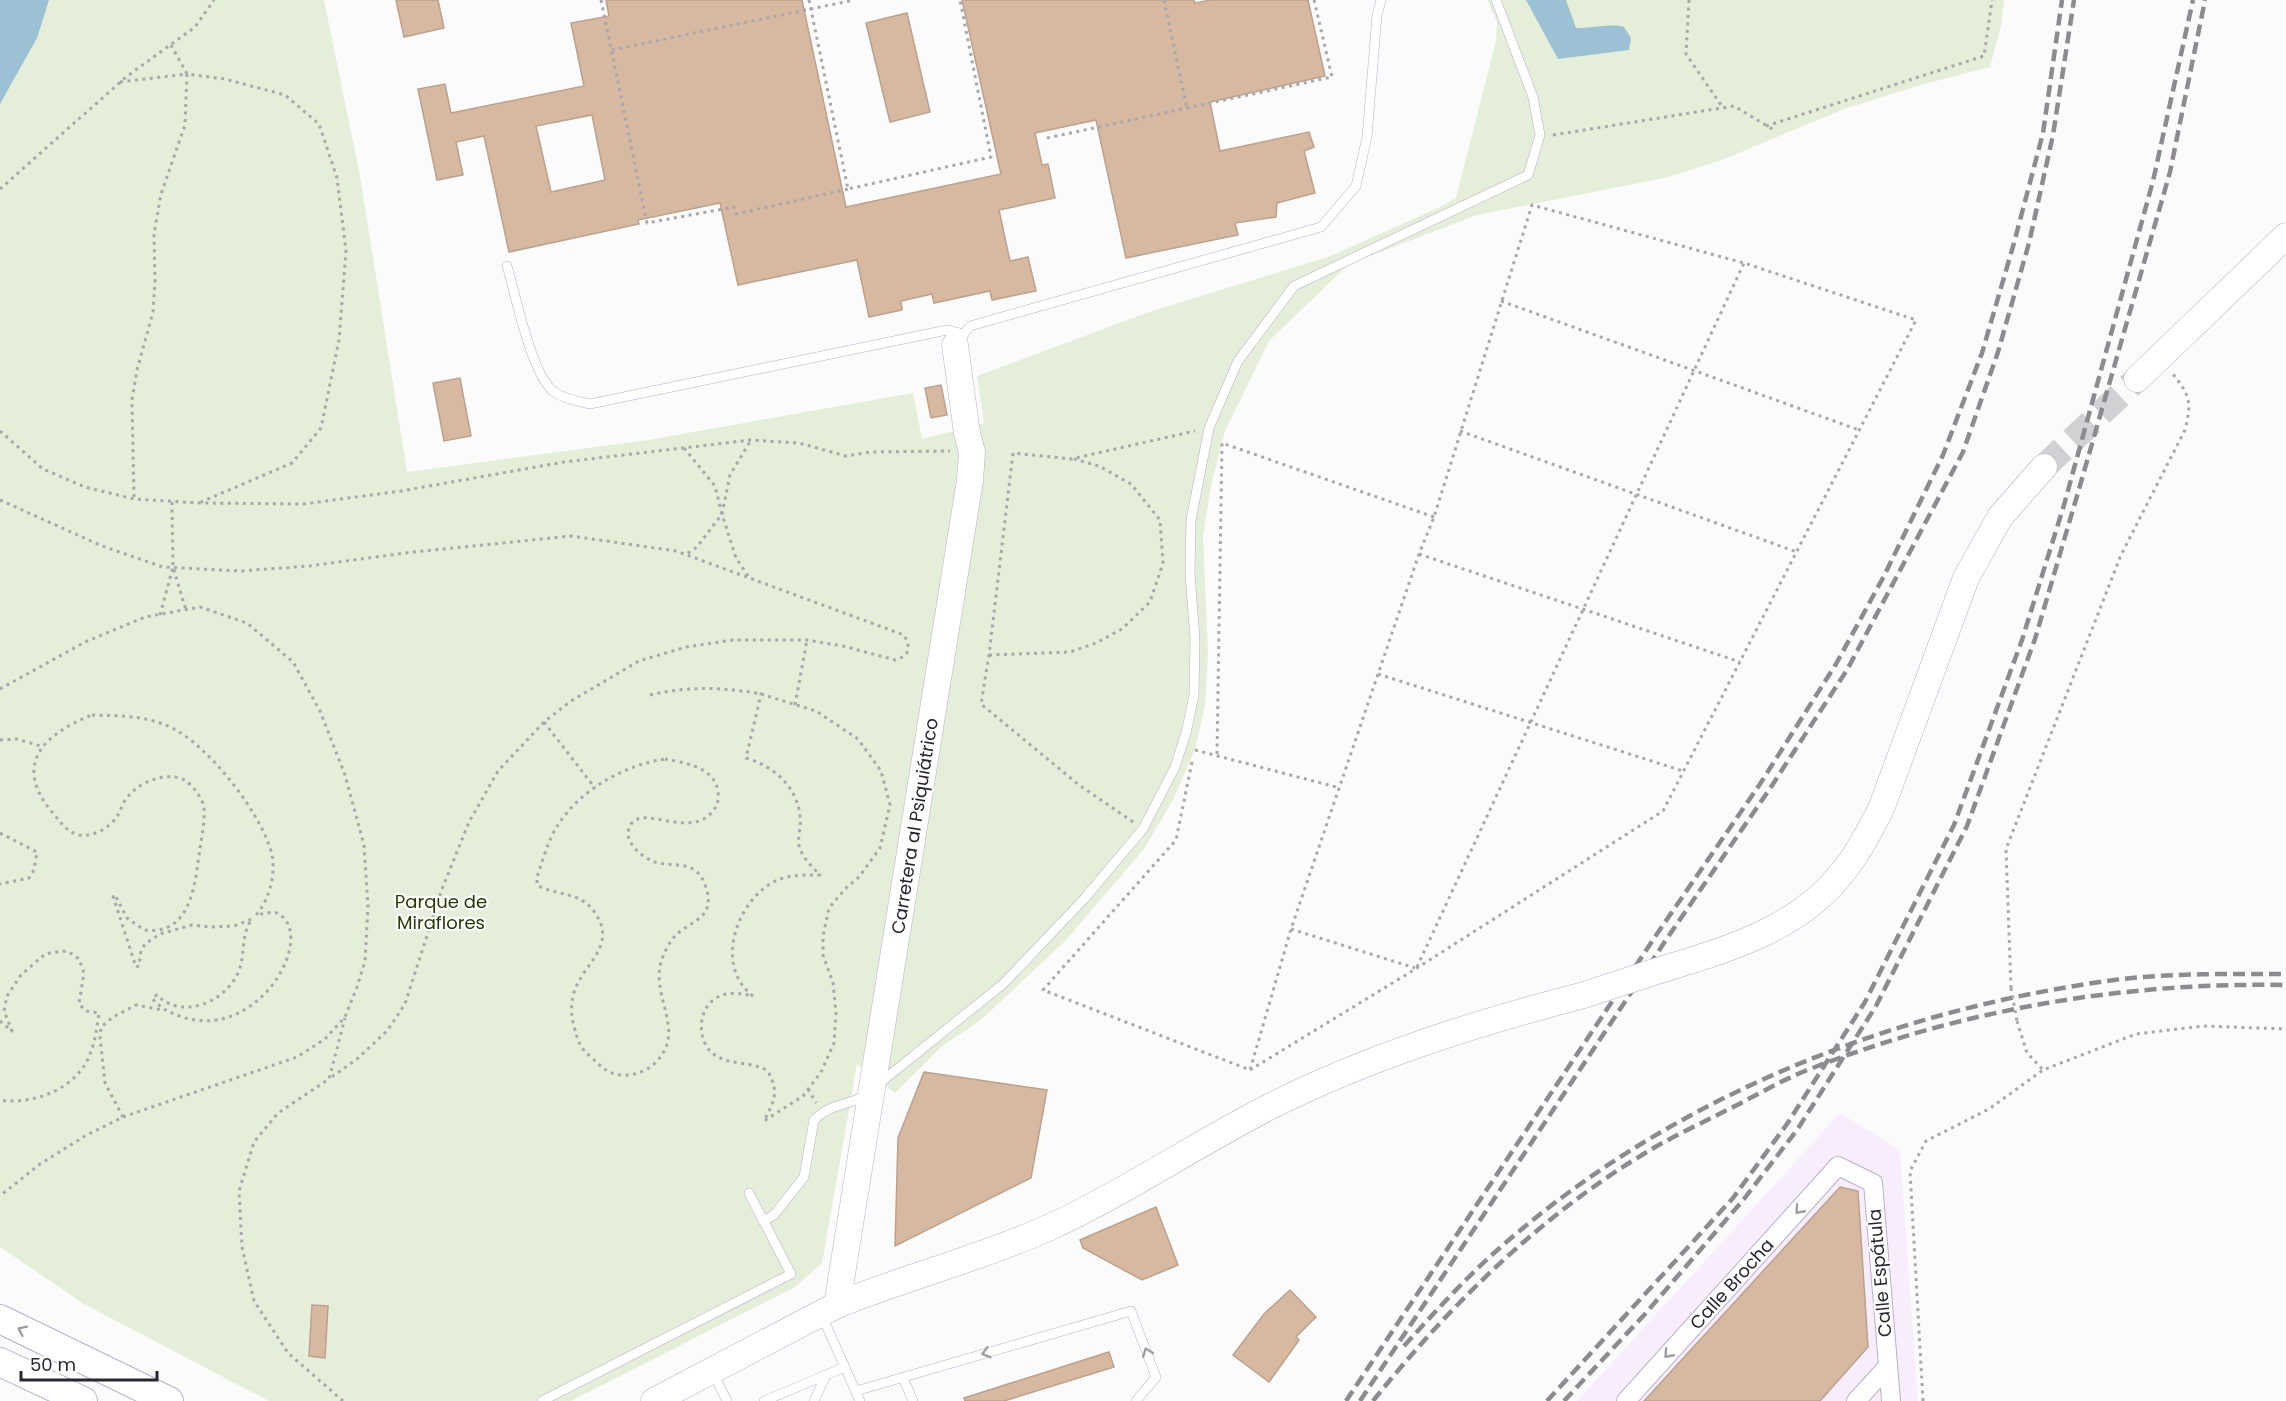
<svg xmlns="http://www.w3.org/2000/svg" width="2286" height="1401" viewBox="0 0 2286 1401" font-family="Poppins,sans-serif">
	<rect width="100%" height="100%" fill="#fbfbfb"/>
	<polygon fill="#f7edfd" points="1840,1113 1900,1150 1918,1401 1577,1401"/>
	<polygon fill="#e4eed8" points="0,0 324,0 360,176 407,472 648,440 913,393 922,439 984,423 977,376 1152,311 1328,257 1438,208 1456,198 1496,41 1497,22 1487,0 2004,0 2001,26 1990,67 1924,84 1844,109 1722,160 1664,178 1477,215 1349,264 1269,341 1225,431 1212,481 1203,535 1208,654 1205,706 1195,749 1173,800 1144,849 1066,940 982,1019 941,1047 895,1093 857,1064 822,1263 795,1287 571,1401 269,1401 84,1304 0,1247"/>
	<g fill="#9cc0d4">
		<polygon points="0,0 49,0 37,38 0,104"/>
		<path d="M1526,0H1566L1576,28C1593,29 1608,23 1624,27L1631,38L1629,50L1558,59Z"/>
	</g>
	<g fill="#d7b8a0" stroke="#bca18c" stroke-width="1.5" fill-rule="evenodd">
		<polygon points="396,0 438,0 444,28 404,37"/>
		<path d="M606,0H802L846,207L1001,174L962,0H1194L1195,3L1211,0H1308L1325,76L1210,102L1220,151L1309,132L1314,147L1304,151L1315,193L1277,203L1276,217L1235,223L1238,235L1126,258L1096,120L1035,133L1042,165L1048,164L1055,198L999,210L1010,261L1028,257L1036,291L992,300L990,291L934,303L932,294L901,301L902,310L869,317L857,260L738,285L720,203L638,220L639,224L509,252L484,136L456,142L463,175L437,180L418,89L445,84L451,113L584,86L571,23L609,16ZM592,115L605,180L551,192L536,126Z"/>
		<polygon points="907,13 930,112 890,122 866,23"/>
		<polygon points="460,378 471,436 444,441 433,383"/>
		<polygon points="941,385 947,415 931,418 925,388"/>
		<polygon points="924,1072 1047,1090 1031,1178 895,1246 898,1138"/>
		<polygon points="1840,1187 1858,1191 1868,1347 1820,1401 1644,1401"/>
		<polygon points="1156,1207 1178,1265 1142,1280 1083,1248 1080,1240"/>
		<polygon points="1290,1290 1316,1317 1296,1337 1299,1340 1269,1382 1233,1355 1264,1314"/>
		<polygon points="312,1305 328,1306 325,1358 309,1356"/>
		<polygon points="1109,1352 1114,1367 1004,1401 965,1401 964,1398"/>
	</g>
	<g fill="none" stroke-linecap="round" stroke-linejoin="round">
		<polyline stroke="#d1d0d3" stroke-width="26" stroke-dasharray="26 13" stroke-linecap="butt" points="2044,467 2137,379"/>
		<defs>
			<g id="lane">
				<path d="M507,266C516,296 531,374 554,392C564,399 578,401 590,404L942,331L948,330L964,334"/>
				<polyline points="957,343 970,326 1321,227 1356,186 1367,137 1377,15 1381,0"/>
				<polyline points="876,1086 1003,984 1084,899 1143,829 1175,767 1186,733 1194,695 1195,639 1190,574 1191,520 1209,428 1238,361 1294,286 1528,175 1540,135 1533,97 1496,0"/>
				<path d="M763,1221L774,1215L804,1177L814,1120C832,1102 847,1107 865,1095"/>
				<polyline points="822,1316 860,1401"/>
				<polyline points="713,1373 727,1401"/>
				<polyline points="903,1378 913,1401"/>
				<polyline points="856,1391 1131,1311 1156,1377 1136,1401"/>
				<polyline points="542,1401 791,1274 749,1193"/>
				<polyline points="764,1401 845,1367"/>
				<polyline points="814,1401 826,1375"/>
			</g>
			<g id="street">
				<polyline points="1626,1401 1838,1166 1873,1183 1891,1401"/>
				<polyline points="1856,1401 1888,1366"/>
			</g>
			<g id="secondary">
				<polyline points="2137,379 2286,236"/>
				<path d="M1660,970C1723,951 1793,931 1837,879C1855,859 1868,834 1881,809L1966,578L2000,517L2044,467"/>
				<polyline points="837,1305 970,480 972,452 967,433 955,345"/>
				<path d="M654,1401L837,1305C906,1277 978,1259 1046,1229C1123,1194 1193,1146 1269,1107C1368,1057 1476,1023 1584,995"/>
			</g>
			<g id="primary">
				<polyline points="0,1319 169,1401"/>
				<polyline points="0,1362 83,1401"/>
			</g>
		</defs>
		<use href="#lane" stroke="#baaecb" stroke-width="10"/>
		<use href="#street" stroke="#baaecb" stroke-width="20"/>
		<use href="#secondary" stroke="#baaecb" stroke-width="27"/>
		<use href="#primary" stroke="#baaecb" stroke-width="30"/>
		<g stroke="#a9a7ac" stroke-width="3" stroke-dasharray="3 4.5" stroke-linecap="butt">
			<polyline points="601,0 647,223 734,207 736,214 848,189"/>
			<polyline points="809,0 848,189 991,157 960,0"/>
			<polyline points="1164,0 1187,109"/>
			<polyline points="1689,0 1686,54 1721,105"/>
			<polyline points="171,45 187,74 225,79 285,95 319,124 337,178 346,251 339,340 321,428 292,463 201,502"/>
			<polyline points="612,50 854,0"/>
			<polyline points="120,82 187,74 185,125 161,194 154,234 155,281 153,312 137,370 132,400 134,499"/>
			<polyline points="1766,126 1984,56 1992,0"/>
			<polyline points="1553,135 1734,106 1774,130"/>
			<polyline points="1047,138 1332,77 1314,0"/>
			<polyline points="0,189 126,77 195,27 214,0"/>
			<polyline points="1501,301 1859,430"/>
			<polyline points="0,431 43,469 85,487 134,499 200,503 303,504 401,491 564,462 751,440 799,443 846,456 871,452 950,451"/>
			<polyline points="1460,431 1797,552"/>
			<polyline points="684,448 715,486 722,514 697,547 685,555"/>
			<path d="M0,500L102,546L163,567L240,571L309,566L413,552L571,536L676,551L904,635C911,647 910,656 895,660L843,646L807,640H733L686,647L639,661L571,701L544,722L498,771L469,822L442,889L405,1004L387,1031L357,1059L329,1079"/>
			<polyline points="172,502 173,567 186,610"/>
			<polyline points="1419,554 1740,662"/>
			<polyline points="748,576 736,558 722,514 730,475 751,440"/>
			<polyline points="160,615 173,567"/>
			<polyline points="989,655 1070,652 1096,643 1122,629 1150,602 1163,563 1160,520 1131,484 1099,466 1074,459"/>
			<polyline points="1378,674 1683,771"/>
			<polyline points="0,689 85,642 145,617 200,607 247,623 293,662 320,711 345,775 364,845 368,906 365,961 357,987 345,1017 325,1039 297,1057 123,1117 85,1136 40,1164 0,1196"/>
			<path d="M761,694L816,711L858,739L881,771L890,805L880,848L859,877L846,888L829,908L823,936V955L833,983L836,1012L834,1043L821,1072L803,1096L764,1121C775,1100 779,1093 768,1071C750,1060 728,1067 711,1052C697,1038 698,1009 716,998C728,991 740,993 753,996C715,967 735,906 770,884C785,874 803,875 820,875C812,867 804,859 800,849C796,838 802,827 800,816C797,786 773,766 746,758Z"/>
			<path d="M650,695C688,686 723,687 761,694"/>
			<polyline points="795,705 807,640"/>
			<path d="M92,715C120,716 146,715 172,728C209,746 263,815 272,855C276,874 269,901 256,915L274,912C321,927 263,1043 182,1017C169,1012 161,1009 152,998L157,995C182,1020 224,1003 238,973C246,955 240,935 252,919L234,926L209,927L192,925L160,934L145,944L141,951L139,966L136,967L113,896L115,895L127,918L144,930C192,936 195,883 200,848C202,835 205,821 204,807C202,798 194,787 186,781C180,777 172,776 164,777C149,779 135,787 126,799C122,804 121,810 118,815C110,828 94,837 79,835C66,832 60,821 52,812C12,764 44,734 92,715Z"/>
			<polyline points="544,722 595,788"/>
			<polyline points="0,740 17,739 44,747"/>
			<polyline points="1195,750 1340,788"/>
			<polyline points="1217,754 1222,443 1434,517"/>
			<path d="M665,759C685,763 715,767 718,792C719,803 716,809 708,816C685,835 644,807 632,823C620,838 638,854 652,861C666,867 688,861 699,874C703,878 705,885 707,890C714,918 693,920 677,934C670,940 664,953 661,962C651,1000 688,1032 654,1064C645,1072 633,1076 621,1075C607,1074 601,1066 591,1057C579,1047 578,1041 574,1026C570,1013 571,999 576,987C588,960 618,943 593,910C578,891 556,896 537,885V877C543,860 548,840 558,825C580,790 624,765 665,759Z"/>
			<polyline points="1192,762 1176,840 1043,990 1250,1070 1291,929 1419,554 1434,517 1532,205 1744,263 1916,320 1663,811 1417,968 1250,1070"/>
			<polyline points="1133,822 1079,785 981,704 989,655 1013,453 1071,459 1195,431"/>
			<polyline points="0,833 37,852 34,870 29,878 0,884"/>
			<polyline points="1291,929 1415,968"/>
			<polyline points="1417,967 1744,263"/>
			<path d="M2011,988L2006,849L2121,555L2185,430C2192,402 2190,395 2172,373"/>
			<path d="M0,1021L12,1031L4,1011L7,996L21,975L45,954L62,951L69,952L79,959L84,973L79,1004L86,1011L99,1013C97,1027 95,1042 90,1054C77,1089 34,1105 0,1100"/>
			<polyline points="2017,1021 2027,1053 2043,1070 2136,1034 2203,1026 2286,1029"/>
			<polyline points="808,1089 816,1103"/>
			<polyline points="123,1117 105,1083 100,1038 101,1027 113,1017 136,1005 162,1010"/>
			<polyline points="343,1401 288,1353 254,1301 242,1247 239,1191 254,1142 278,1113 329,1079 345,1018"/>
			<polyline points="1923,1401 1910,1171 1926,1141 1989,1109 2043,1070"/>
		</g>
		<use href="#lane" stroke="#fff" stroke-width="9"/>
		<use href="#street" stroke="#fff" stroke-width="18"/>
		<use href="#secondary" stroke="#fff" stroke-width="26"/>
		<use href="#primary" stroke="#fff" stroke-width="28"/>
		<g stroke="#8d8a90" stroke-width="4.5" stroke-dasharray="12 6" stroke-linecap="butt">
			<path d="M1404,1346C1433,1314 1462,1282 1494,1253C1667,1098 1894,1008 2122,979C2176,973 2232,974 2286,974"/>
			<polyline points="1346,1401 1661,928 1760,784 1836,664 1884,576 1943,455 1982,353 2014,243 2043,133 2062,0"/>
			<polyline points="1360,1401 1670,934 1769,790 1847,670 1963,452 1998,352 2029,243 2053,135 2074,0"/>
			<path d="M1373,1401C1449,1306 1538,1218 1642,1155C1669,1138 1698,1125 1725,1111C1752,1098 1778,1082 1805,1071C1959,1010 2121,982 2286,985"/>
			<polyline points="1547,1401 1733,1198 1787,1124 1865,1002 1954,825 2022,640 2064,505 2153,181 2193,0"/>
			<polyline points="1564,1401 1645,1314 1744,1199 1797,1130 1876,1006 1967,826 2035,639 2077,496 2170,172 2205,0"/>
		</g>
		<defs>
			<polyline id="secondary-bridge" points="1584,995 1660,970"/>
		</defs>
		<use href="#secondary-bridge" stroke="#baaecb" stroke-width="27" stroke-linecap="butt"/>
		<polyline stroke="#a9a7ac" stroke-width="3" stroke-dasharray="3 4.5" stroke-linecap="butt" points="2011,988 2017,1021"/>
		<use href="#secondary-bridge" stroke="#fff" stroke-width="26"/>
	</g>
	<defs><path id="oneway-chevron" d="M-2-3.5L2.5 0L-2 3.5" fill="none" stroke-width="1.6" stroke-linecap="round" stroke-linejoin="round" transform="scale(1.5)"/></defs>
	<g stroke="#9f9da2">
		<use href="#oneway-chevron" transform="translate(1799 1210) rotate(132)"/>
		<use href="#oneway-chevron" transform="translate(22 1330) rotate(-154)"/>
		<use href="#oneway-chevron" transform="translate(1147 1352) rotate(-111)"/>
		<use href="#oneway-chevron" transform="translate(986 1353) rotate(164)"/>
		<use href="#oneway-chevron" transform="translate(1668 1354) rotate(132)"/>
	</g>
	<g text-anchor="middle" stroke-width="4.5" stroke-linejoin="round" paint-order="stroke">
		<g font-size="18" fill="#2a2531" stroke="#fff">
			<text transform="translate(915 826) rotate(-81)" y="6">Carretera al Psiquiátrico</text>
			<text transform="translate(1880 1273) rotate(-95)" y="6">Calle Espátula</text>
			<text transform="translate(1732 1284) rotate(-48)" y="6">Calle Brocha</text>
		</g>
		<g font-size="18" fill="#273a05" stroke="#fff">
			<text x="441" y="908">Parque de<tspan x="441" dy="21">Miraflores</tspan></text>
		</g>
	</g>
	<path d="M21 1371v9h136v-9" fill="none" stroke="#2a2531" stroke-width="3"/>
	<text x="30" y="1371" font-size="18" fill="#2a2531" stroke="#ffffff" stroke-width="4.5" paint-order="stroke">50 m</text>
</svg>
